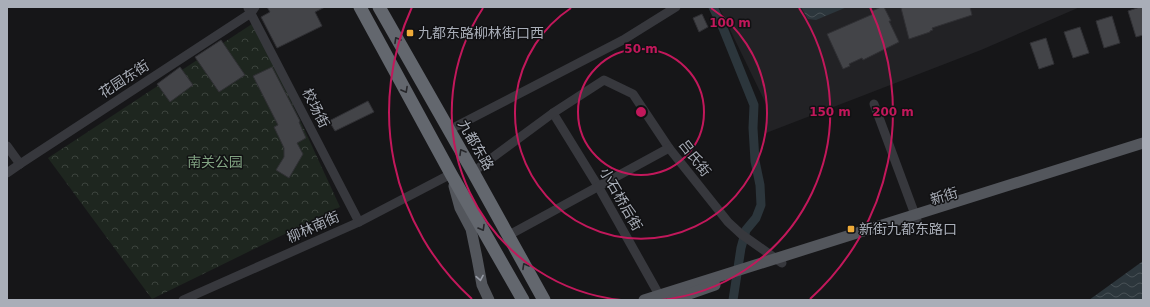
<svg xmlns="http://www.w3.org/2000/svg" width="1150" height="307" viewBox="0 0 1150 307" font-family="'DejaVu Sans','Noto Sans SC',sans-serif">
	<defs>
		<pattern id="forest-crowns" width="20" height="18" patternUnits="userSpaceOnUse"><rect width="20" height="18" fill="#1e261f"/><path d="M2 6a3 3 0 1 1 6 0M12 15a3 3 0 1 1 6 0" fill="none" stroke="#3c433d"/></pattern>
		<pattern id="water-waves" width="16" height="10" patternUnits="userSpaceOnUse"><rect width="16" height="10" fill="#2c363c"/><path d="M0 5q4-4 8 0t8 0" fill="none" stroke="#485156"/></pattern>
	</defs>
	<rect width="100%" height="100%" fill="#161618"/>
	<polygon fill="#222225" points="719,7 1080,7 981,50 766,133 766,104"/>
	<polygon fill="url(#forest-crowns)" points="255,22 340,207 152,299 48,158"/>
	<g fill="url(#water-waves)">
		<polygon points="801,7 847,7 816,20 808,19"/>
		<polygon points="1143,261 1142,300 1089,300"/>
	</g>
	<g fill="none" stroke-linecap="round" stroke-linejoin="round">
		<polyline stroke="#2c363c" stroke-width="9" points="713,7 723,28 754,105 753,128 755,161 760,185 761,205 756,218 746,230 741,248 733,300"/>
	</g>
	<g fill="#434448" stroke="#303034">
		<polygon points="267,7 325,7 315,12 322,26 277,48 261,17 270,12"/>
		<polygon points="881,7 884,7 891,21 889,21 899,42 863,60 862,58 849,64 850,66 843,69 827,34 873,14 872,11"/>
		<polygon points="905,7 970,7 972,15 932,28 933,30 930,31 930,32 909,39 901,8"/>
		<polygon points="1140,7 1143,7 1143,35 1136,37 1128,11"/>
		<polygon points="702,14 708,27 699,32 693,18"/>
		<polygon points="1112,16 1120,43 1104,48 1096,21"/>
		<polygon points="1080,27 1089,53 1073,58 1064,32"/>
		<polygon points="1046,38 1054,64 1039,69 1030,43"/>
		<polygon points="221,40 245,75 219,92 195,57"/>
		<polygon points="180,67 193,85 170,102 157,84"/>
		<polygon points="272,67 300,121 299,122 306,138 297,143 303,154 289,178 276,170 284,157 284,148 274,127 278,125 253,76"/>
		<polygon points="368,101 374,112 335,131 329,121"/>
	</g>
	<g fill="none" stroke-linecap="round" stroke-linejoin="round">
		<g stroke="#37383d" stroke-width="9">
			<polyline points="248,8 359,222"/>
			<polyline points="874,104 917,220"/>
			<polyline points="553,113 598,186 662,300"/>
			<polyline points="449,130 623,40 676,7"/>
			<polyline points="7,146 20,164"/>
			<polyline points="473,172 553,113 604,80 633,94 669,148 728,222 741,234 782,263"/>
			<polyline points="7,173 20,164 251,13 255,7"/>
			<polyline points="509,235 669,148"/>
			<polyline points="183,300 359,222 451,174"/>
		</g>
		<g stroke="#53565c" stroke-width="11">
			<polyline points="454,186 460,208 471,229 477,258 482,285 489,300"/>
			<polyline points="644,300 1143,143"/>
			<polyline points="672,300 715,285"/>
		</g>
		<g stroke="#63676e" stroke-width="13">
			<polyline points="360,7 451,174 523,300"/>
			<polyline points="379,7 473,172 544,300"/>
		</g>
	</g>
	<defs><path id="oneway-chevron" d="M-2-3.5L2.5 0L-2 3.5" fill="none" stroke-width="1.6" stroke-linecap="round" stroke-linejoin="round"/></defs>
	<g stroke="#26262a">
		<use href="#oneway-chevron" transform="translate(397 40) rotate(-120)"/>
		<use href="#oneway-chevron" transform="translate(405 90) rotate(61)"/>
		<use href="#oneway-chevron" transform="translate(462 152) rotate(-120)"/>
		<use href="#oneway-chevron" transform="translate(482 228) rotate(60)"/>
		<use href="#oneway-chevron" transform="translate(525 266) rotate(-119)"/>
	</g>
	<use stroke="#989ca6" href="#oneway-chevron" transform="translate(480 278) rotate(80)"/>
	<g fill="none" stroke="#c2185b" stroke-width="2">
		<circle cx="641" cy="112" r="63"/>
		<path d="M711 8A126 126 0 1 1 571 8"/>
		<path d="M621 300A189 189 0 0 1 483 8M799 8A189 189 0 0 1 661 300"/>
		<path d="M472 299A252 252 0 0 1 412 7M870 7A252 252 0 0 1 810 299"/>
	</g>
	<g fill="#eeaa38" stroke="#111113" stroke-width="1.5">
		<rect x="406" y="29" width="8" height="8" rx="2"/>
		<rect x="847" y="225" width="8" height="8" rx="2"/>
	</g>
	<g text-anchor="middle" stroke-width="3" stroke-linejoin="round" paint-order="stroke">
		<g font-size="14" fill="#a9aeb8" stroke="#111113" text-anchor="start">
			<text x="418" y="38">九都东路柳林街口西</text>
			<text x="859" y="234">新街九都东路口</text>
		</g>
		<g font-size="14" fill="#a9aeb8" stroke="#111113">
			<text transform="translate(124 79) rotate(-33)" y="5">花园东街</text>
			<text transform="translate(316 108) rotate(63)" y="5">校场街</text>
			<text transform="translate(476 145) rotate(60)" y="5">九都东路</text>
			<text transform="translate(695 158) rotate(52)" y="5">吕氏街</text>
			<text transform="translate(944 196) rotate(-17)" y="5">新街</text>
			<text transform="translate(621 199) rotate(60)" y="5">小石桥后街</text>
			<text transform="translate(313 227) rotate(-24)" y="5">柳林南街</text>
		</g>
		<g font-size="14" fill="#80a281" stroke="#111113">
			<text x="215" y="167">南关公园</text>
		</g>
	</g>
	<circle cx="641" cy="112" r="6" fill="#c2185b" stroke="#111113" stroke-width="2"/>
	<g font-size="12" text-anchor="middle" font-weight="bold" fill="#c2185b" stroke="#111113" stroke-width="3" stroke-linejoin="round" paint-order="stroke">
		<text x="730" y="27">100 m</text>
		<text x="641" y="53">50 m</text>
		<text x="830" y="116">150 m</text>
		<text x="893" y="116">200 m</text>
	</g>
	<rect width="1150" height="307" fill="none" stroke="#a9aeb8" stroke-width="16"/>
</svg>
